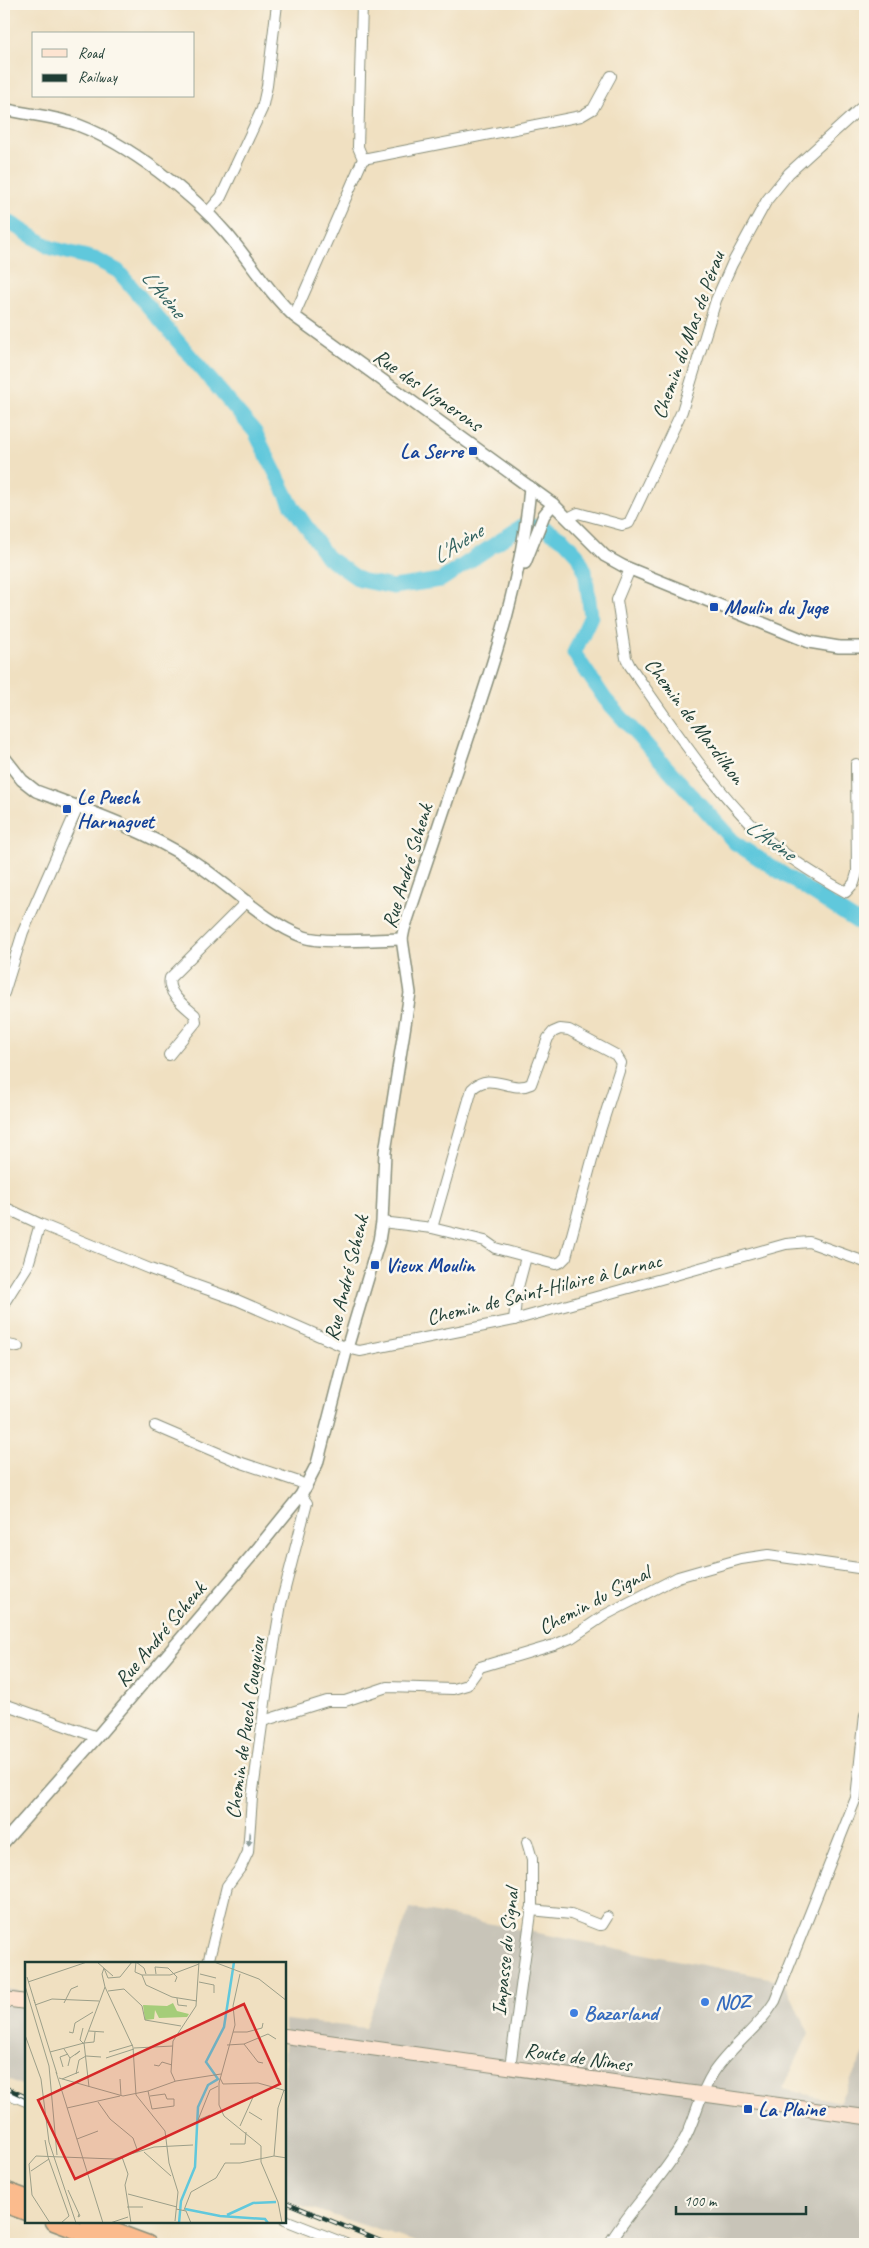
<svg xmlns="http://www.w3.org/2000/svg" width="869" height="2248" viewBox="0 0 869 2248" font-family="Caveat,sans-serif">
	<rect width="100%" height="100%" fill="#fbf7ec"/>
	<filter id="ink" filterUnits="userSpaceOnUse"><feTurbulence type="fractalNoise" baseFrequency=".02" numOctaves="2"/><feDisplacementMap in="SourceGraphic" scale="10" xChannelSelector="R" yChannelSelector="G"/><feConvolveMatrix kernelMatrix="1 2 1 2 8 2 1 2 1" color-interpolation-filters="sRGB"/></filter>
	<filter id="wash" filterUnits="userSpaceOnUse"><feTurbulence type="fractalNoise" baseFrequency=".0096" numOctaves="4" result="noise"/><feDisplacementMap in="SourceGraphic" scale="20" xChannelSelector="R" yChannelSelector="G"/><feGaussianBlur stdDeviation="1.12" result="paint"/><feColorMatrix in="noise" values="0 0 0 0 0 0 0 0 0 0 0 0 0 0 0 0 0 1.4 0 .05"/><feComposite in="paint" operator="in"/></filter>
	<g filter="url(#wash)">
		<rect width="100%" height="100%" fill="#f0e0c1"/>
		<g fill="#c8c4b8">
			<polygon points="410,1908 784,1981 809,2033 783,2089 839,2102 865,2052 865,2244 422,2244 285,2200 285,2020 365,2028"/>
			<polygon points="4,1989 26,1992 26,2087 4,2077"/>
		</g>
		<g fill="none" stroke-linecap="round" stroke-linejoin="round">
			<polyline stroke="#60c8dc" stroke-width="15" points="4,219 51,248 95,259 118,271 255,432 291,504 327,557 360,580 393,587 441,580 522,526 543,527 564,540 577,554 585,571 591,616 574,653 605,699 735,843 865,927"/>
		</g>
	</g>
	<g filter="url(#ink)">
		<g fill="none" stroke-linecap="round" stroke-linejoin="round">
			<defs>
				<g id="minor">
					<polyline points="363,159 581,116 593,109 611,76"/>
					<polyline points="208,212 221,197 262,109 267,86 277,4"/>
					<polyline points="864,283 865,285"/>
					<polyline points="294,316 363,159 358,147 362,4"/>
					<polyline points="568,518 578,513 622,525 629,523 682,411 716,300 732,264 767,200 789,173 865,104"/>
					<path d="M630,569L617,600L626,658L630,666C667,719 710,784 756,829C781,854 815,875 846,892L854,883L857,873L856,764"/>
					<polyline points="4,993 23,932 78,807"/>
					<path d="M169,1055L196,1022L195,1015C185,1006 166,993 170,978L247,901"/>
					<polyline points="4,1207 40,1224 150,1269 237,1300 347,1348 360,1351 514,1320 786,1244 809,1242 865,1262"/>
					<path d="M382,1222L432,1228L485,1241L495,1248L555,1264L561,1262L566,1257L599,1134L619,1071L621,1063L616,1055L569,1030L560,1029L553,1032L548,1038L531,1084C510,1094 491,1070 472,1089L432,1228"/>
					<polyline points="4,1303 28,1265 40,1224"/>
					<polyline points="514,1320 517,1291 526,1257"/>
					<polyline points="4,1344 18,1347"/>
					<polyline points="155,1426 239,1462 299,1482 307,1487"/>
					<polyline points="4,1704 97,1737"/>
					<polyline points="263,1721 327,1701 345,1701 387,1687 453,1689 467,1685 480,1667 554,1645 571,1638 605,1615 678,1577 741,1559 768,1555 865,1569"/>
					<polyline points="531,1910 571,1914 599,1925 602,1925 607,1917"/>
					<polyline points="208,1963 227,1886 241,1867 248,1852 252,1798 268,1681 281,1604 307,1503 301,1495"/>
					<polyline points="510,2067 532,1906 532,1859 527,1842"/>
					<polyline points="4,2092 26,2101"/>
					<polyline points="285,2220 346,2244"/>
					<path d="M609,2244C631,2208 662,2179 683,2142C696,2120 698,2096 713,2073C731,2046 758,2029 775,2001L856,1798L865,1715"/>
				</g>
				<g id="tertiary">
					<path d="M4,109C29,115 54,116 78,125C128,144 192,193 227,234C250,261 268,292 294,316L553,504L605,556L623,566L809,642L839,647H865"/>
					<polyline points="525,563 544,515 553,504"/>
					<path d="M4,757L22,780L36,791C89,811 144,830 191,860C229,884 262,921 304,937C323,944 379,939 402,939"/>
					<path d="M4,1842L97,1737L259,1547L301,1495L317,1464L347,1348L379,1241L382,1222L385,1152L410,993L402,939L404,929C425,865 447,802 468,738C496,656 523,574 530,487"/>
				</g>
				<g id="secondary">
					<polyline points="4,1999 26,2002"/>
					<polyline points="285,2036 865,2117"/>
				</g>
				<g id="trunk">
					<polyline points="4,2190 26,2198"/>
					<polyline points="4,2204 26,2212"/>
					<polyline points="54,2222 113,2244"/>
					<polyline points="89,2222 148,2244"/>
				</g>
			</defs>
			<use href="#minor" stroke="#888e7a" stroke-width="12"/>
			<use href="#tertiary" stroke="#888e7a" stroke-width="14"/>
			<use href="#secondary" stroke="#888e7a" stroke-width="16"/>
			<use href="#trunk" stroke="#888e7a" stroke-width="19"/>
			<use href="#minor" stroke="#fff" stroke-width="10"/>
			<use href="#tertiary" stroke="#fff" stroke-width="11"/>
			<use href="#secondary" stroke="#fde4d1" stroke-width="14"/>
			<use href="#trunk" stroke="#fbbb8d" stroke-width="16"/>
			<defs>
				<g id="rail">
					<polyline points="4,2087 26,2097"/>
					<polyline points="285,2202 388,2244"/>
				</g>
			</defs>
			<use href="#rail" stroke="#1f3d34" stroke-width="4.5"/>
			<use href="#rail" stroke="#fbf7ec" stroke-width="2.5" stroke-dasharray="8" stroke-linecap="butt"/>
		</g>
		<defs><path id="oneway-solid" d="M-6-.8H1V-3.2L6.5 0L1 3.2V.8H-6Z" transform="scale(1.25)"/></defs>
		<use fill="#8f9e9a" href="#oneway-solid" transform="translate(249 1839) rotate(94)"/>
	</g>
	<g fill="#1a4fb4" stroke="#fbf7ec" stroke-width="2">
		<rect x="468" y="446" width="10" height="10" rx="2.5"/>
		<rect x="709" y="602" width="10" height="10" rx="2.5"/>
		<rect x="62" y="804" width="10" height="10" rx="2.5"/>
		<rect x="370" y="1260" width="10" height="10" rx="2.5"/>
		<rect x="743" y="2104" width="10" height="10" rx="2.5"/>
	</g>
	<g fill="#3f7fe0" stroke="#fbf7ec" stroke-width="2">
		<circle cx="705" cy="2002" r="5"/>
		<circle cx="574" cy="2013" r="5"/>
	</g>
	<g text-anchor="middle" stroke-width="5" stroke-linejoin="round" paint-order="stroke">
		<g font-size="21" fill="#1f3d34" stroke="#fbf7ec">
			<text transform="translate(688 335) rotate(-70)" y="7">Chemin du Mas de Pérau</text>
			<text transform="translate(428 390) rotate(35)" y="7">Rue des Vignerons</text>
			<text transform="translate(695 721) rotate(53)" y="7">Chemin de Mardilhon</text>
			<text transform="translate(407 866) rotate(-73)" y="7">Rue André Schenk</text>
			<text transform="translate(346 1278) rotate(-76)" y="7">Rue André Schenk</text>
			<text transform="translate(544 1289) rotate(-14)" y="7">Chemin de Saint-Hilaire à Larnac</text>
			<text transform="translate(594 1600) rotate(-28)" y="7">Chemin du Signal</text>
			<text transform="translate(160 1634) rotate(-50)" y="7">Rue André Schenk</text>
			<text transform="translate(245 1728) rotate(-82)" y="7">Chemin de Puech Couguiou</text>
			<text transform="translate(505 1952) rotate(-84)" y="7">Impasse du Signal</text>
			<text transform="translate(578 2057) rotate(8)" y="7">Route de Nîmes</text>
		</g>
		<g font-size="21" font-weight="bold" fill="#164399" stroke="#fbf7ec" text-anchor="start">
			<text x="463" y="458" text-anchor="end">La Serre</text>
			<text x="724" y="614">Moulin du Juge</text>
			<text x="77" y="804">Le Puech<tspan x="77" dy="24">Harnaguet</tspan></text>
			<text x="385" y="1272">Vieux Moulin</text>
			<text x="758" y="2116">La Plaine</text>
		</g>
		<g font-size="21" font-weight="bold" fill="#366cbe" stroke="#fbf7ec" text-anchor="start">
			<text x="715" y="2009">NOZ</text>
			<text x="584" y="2020">Bazarland</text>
		</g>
		<g font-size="22" font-style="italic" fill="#2f605e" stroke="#fbf7ec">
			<text transform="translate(164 293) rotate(50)" y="8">L'Avène</text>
			<text transform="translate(457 543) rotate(-32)" y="8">L'Avène</text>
			<text transform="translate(771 839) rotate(35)" y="8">L'Avène</text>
		</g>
	</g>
	<g transform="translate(25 1962)">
		<rect width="261" height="261" fill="#f0e0c1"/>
		<path d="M148,41L152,49L164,52L162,55L134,56L130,48L129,57L120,58L118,43L142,44Z" fill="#a5cd79"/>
		<path fill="none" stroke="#60c8dc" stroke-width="2.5" d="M160,247L195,254L240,257L243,261M202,253L228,241L251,240M154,261L156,239L170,205L173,145L183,123L193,117L181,100L199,65L209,0"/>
		<path fill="none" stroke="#9c9f89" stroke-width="1" d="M72,0L88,14M111,0L110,10L117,13L121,23L147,35L172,39M111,0L119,6L121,12M189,0L234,17L262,39M79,6L77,12L80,25L108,85L111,133L140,169L144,201L153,230L150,259M79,6L83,16L95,15L107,0M131,12L130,5L143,6L152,15L150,20M175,12L191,16M215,12L208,44L210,63L194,121V143L199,154L236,184V200L253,240L257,261M117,13H145L174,2M2,15L10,41M3,20L62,0M174,20L189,23V31M0,24L24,104L32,193M83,29L99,27L117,44L120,58L156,64M152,36L153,43L162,44M9,38L32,112M39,41L46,27L53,24M10,43L27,37L74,39M58,66L55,78L59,82M64,69L79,70M44,70L48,71L50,61L68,50M208,70H222L237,66L238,61M0,73L16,117L24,180L51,261M219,82L233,100L238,101M202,83L219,82L243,72L251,77M109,86L148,84M39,87L45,96L43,104M25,90L59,81L80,25M84,90L108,83M61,94L76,95M45,96L55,89L50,93M81,96L109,87M129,103L134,104L137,100L147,103M38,105L35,95L43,92M31,110L78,261M51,112L54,98L61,94M34,116L98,134L123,129L151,119L196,112M195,116L198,122L233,121L262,129M37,117L54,110M95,117L96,134M150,119L146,110L148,79L171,44L174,0M64,125L59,81L69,80L70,70M123,129L127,147L149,144V137H142L140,132L125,134M73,140L85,157L108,176L113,190M42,146L95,134M224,150L237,158M185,153L173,158L185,128L193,124M215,164L229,133M52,177L73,169M20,178L23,195L44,254L36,261M205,182H220L221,170M119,190L146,214M249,194L253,146L259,128M97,195L103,212L100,223L106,261M6,209L24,197M43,228L55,254L53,255L54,252M103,232L152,245M102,245H118M151,247L161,249L166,261M159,248L166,230L191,216L200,201H215L249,194L262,196M25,261L7,233L4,202L11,194L89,197L129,185L168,183M85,261L103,255"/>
		<path fill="#d62828" fill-opacity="0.15" stroke="#d62828" stroke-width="2.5" d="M219,42L255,122L50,217L13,138Z"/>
		<rect width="261" height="261" fill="none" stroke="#1f3d34" stroke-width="2.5"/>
	</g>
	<rect width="869" height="2248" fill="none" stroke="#fbf7ec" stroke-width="20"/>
	<rect x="32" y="32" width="162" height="65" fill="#fbf7ec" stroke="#a3ada2"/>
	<rect x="42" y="49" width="25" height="8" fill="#fde4d1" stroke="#a3ada2"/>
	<text x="78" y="58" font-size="15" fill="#1f3d34">Road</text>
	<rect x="42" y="74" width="25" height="8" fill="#1f3d34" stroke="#a3ada2"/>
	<text x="78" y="82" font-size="15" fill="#1f3d34">Railway</text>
	<path d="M676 2206v8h130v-8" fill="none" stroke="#1f3d34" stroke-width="2.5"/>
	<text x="684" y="2206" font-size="15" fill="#1f3d34" stroke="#fbf7ec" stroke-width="4" paint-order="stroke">100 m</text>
</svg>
